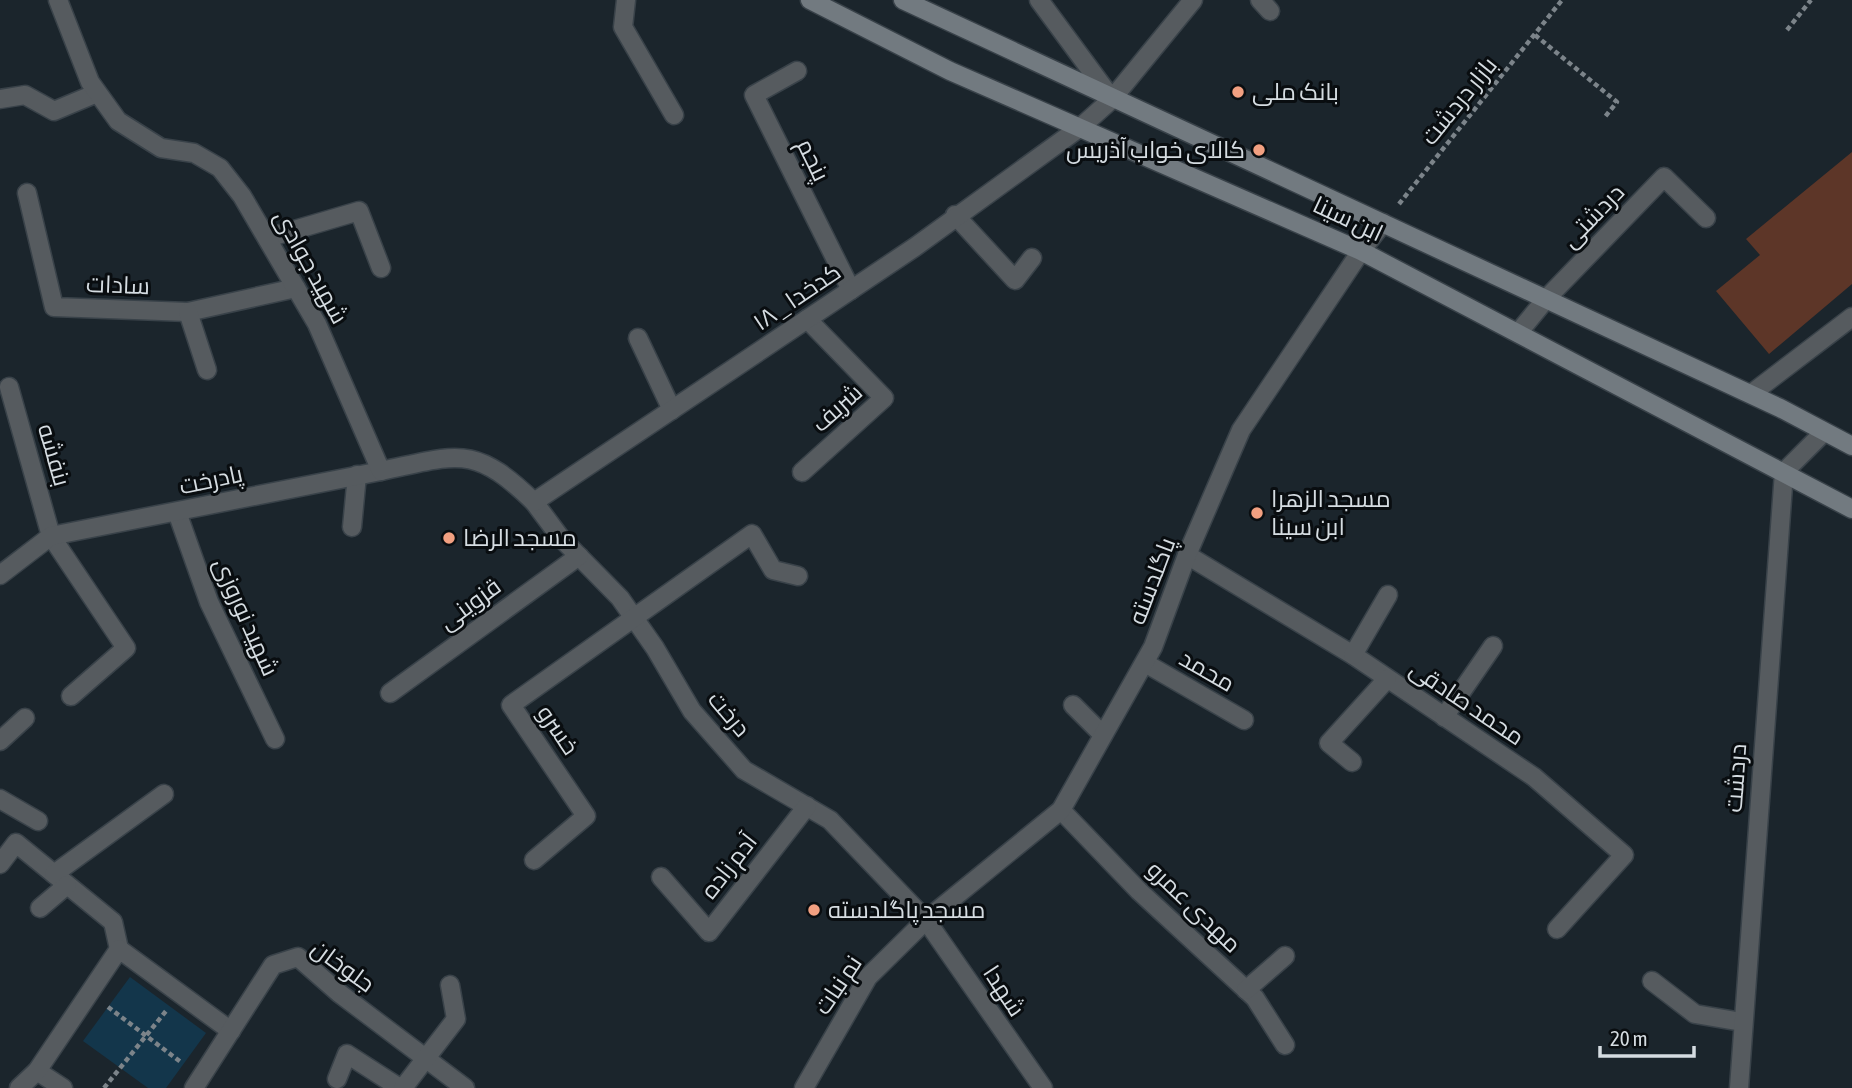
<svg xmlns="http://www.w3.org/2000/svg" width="1852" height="1088" viewBox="0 0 1852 1088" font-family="'Asap Condensed',Cairo,sans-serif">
	<rect width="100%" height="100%" fill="#1b252c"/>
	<polygon fill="#13364b" points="130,977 206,1033 166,1088 148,1088 83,1041"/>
	<polygon fill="#5d3628" points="1852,152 1852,284 1769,354 1716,291 1760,255 1746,239"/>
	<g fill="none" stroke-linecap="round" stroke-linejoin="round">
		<defs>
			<g id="minor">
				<polyline points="626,0 623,27 674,115"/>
				<polyline points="1039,0 1112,99 1193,0"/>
				<polyline points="1260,0 1270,11"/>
				<polyline points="797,71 754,95 851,290"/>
				<polyline points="0,99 25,95 54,111 97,93"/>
				<polyline points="27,193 54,307 188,312 296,288"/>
				<polyline points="955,215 1015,280 1032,258"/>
				<polyline points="267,238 359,211 381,268"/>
				<polyline points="188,312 207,370"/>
				<polyline points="1518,333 1546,299 1664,177 1706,218"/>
				<polyline points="638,338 672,410"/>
				<polyline points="9,387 51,536 126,648 71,696"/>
				<polyline points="1751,394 1852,317"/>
				<polyline points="802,472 884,398 807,319"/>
				<polyline points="534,502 560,537 620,598 655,648 692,711 744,770 830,820 926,920 1043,1088"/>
				<polyline points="177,512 209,602 275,739"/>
				<polyline points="352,527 357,475"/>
				<polyline points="1187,555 1353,655 1534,777 1624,855 1557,929"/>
				<polyline points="0,575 51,536 381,471"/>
				<polyline points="1353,655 1388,595"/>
				<polyline points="1145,663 1244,720"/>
				<polyline points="390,693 579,556"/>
				<polyline points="1073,705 1103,735"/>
				<polyline points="1444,717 1493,646"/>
				<polyline points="0,741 25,718"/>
				<polyline points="1352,762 1329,743 1387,679"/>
				<polyline points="0,799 38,821"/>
				<polyline points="1061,810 1139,891 1255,998 1285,1045"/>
				<polyline points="534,860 586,816 511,705 752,534 773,570 798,576"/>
				<polyline points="0,864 16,843 113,922 119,949"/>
				<polyline points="54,874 164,794"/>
				<polyline points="661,877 709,932 807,806"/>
				<polyline points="40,908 67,885"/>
				<polyline points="1652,981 1695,1014 1742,1022"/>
				<polyline points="1246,990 1285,956"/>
				<polyline points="37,1071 63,1088"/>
				<polyline points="337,1079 347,1054 400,1088"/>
				<polyline points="19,1088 37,1071 119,949 231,1031"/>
				<polyline points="194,1088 273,965 298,957 339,993 465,1088"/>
				<polyline points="403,1088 456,1019 450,985"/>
				<polyline points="804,1088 868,977 926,920 1061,810 1153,647 1187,555 1241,430 1361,251 1383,223"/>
			</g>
			<g id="tertiary">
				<path d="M58,0L90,82L118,121L161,148L194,153L220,168L242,196L317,324L381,471C458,455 473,443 534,502L915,247L1082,126L1112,99"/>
				<polyline points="1739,1088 1784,472 1824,432"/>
			</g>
			<g id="secondary">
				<polyline points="810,0 950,71 1361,251 1852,509"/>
				<polyline points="903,0 1780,408 1852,446"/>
			</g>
		</defs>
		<use href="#minor" stroke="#394249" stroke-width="21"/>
		<use href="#tertiary" stroke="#394249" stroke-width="21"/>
		<use href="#secondary" stroke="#394249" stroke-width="21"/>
		<g stroke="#7c848a" stroke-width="4.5" stroke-dasharray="5 3.5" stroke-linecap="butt">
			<polyline points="1787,30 1811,0"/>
			<polyline points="1535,35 1617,102 1604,118"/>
			<polyline points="1399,204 1562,0"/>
			<polyline points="108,1007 182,1063"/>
			<polyline points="104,1088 166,1011"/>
		</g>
		<use href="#minor" stroke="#565b5f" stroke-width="18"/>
		<use href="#tertiary" stroke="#565b5f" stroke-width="18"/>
		<use href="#secondary" stroke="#727a80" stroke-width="18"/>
	</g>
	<g fill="#f2a081" stroke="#090d10" stroke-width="2.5">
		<circle cx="1238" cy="92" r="7"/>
		<circle cx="1259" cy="150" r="7"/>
		<circle cx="1257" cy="513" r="7"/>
		<circle cx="449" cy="538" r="7"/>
		<circle cx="814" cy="910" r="7"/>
	</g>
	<g text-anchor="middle" stroke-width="6" stroke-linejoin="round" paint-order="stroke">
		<g font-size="24" fill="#d5dce1" stroke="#090d10" text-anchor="start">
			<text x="1252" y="100">بانک ملی</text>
			<text x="1245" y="158" text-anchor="end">کالای خواب آذریس</text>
			<text x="1271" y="507">مسجد الزهرا<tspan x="1271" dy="28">ابن سینا</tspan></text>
			<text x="463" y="546">مسجد الرضا</text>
			<text x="828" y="918">مسجد پاگلدسته</text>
		</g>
		<g font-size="24" fill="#d5dce1" stroke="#090d10">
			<text transform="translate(1459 101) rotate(-51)" y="8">بازار دردشت</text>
			<text transform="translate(813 160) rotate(64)" y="8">پنجم</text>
			<text transform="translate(1593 216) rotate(-46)" y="8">دردشتی</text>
			<text transform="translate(1348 219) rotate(25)" y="8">ابن سینا</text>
			<text transform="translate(311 267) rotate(61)" y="8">شهید جوادی</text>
			<text transform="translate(118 285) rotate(2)" y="8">سادات</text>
			<text transform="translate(797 297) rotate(-34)" y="8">۱۸ _ کدخدا</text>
			<text transform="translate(837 408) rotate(-42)" y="8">شریف</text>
			<text transform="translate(54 455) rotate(74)" y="8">بنفشه</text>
			<text transform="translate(211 480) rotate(-12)" y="8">پادرخت</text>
			<text transform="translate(1152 581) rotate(-69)" y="8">پاگلدسته</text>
			<text transform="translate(470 604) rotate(-36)" y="8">قزوینی</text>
			<text transform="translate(246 617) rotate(66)" y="8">شهید نوروزی</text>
			<text transform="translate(1207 671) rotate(30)" y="8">محمد</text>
			<text transform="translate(1467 703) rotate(34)" y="8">محمد صادقی</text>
			<text transform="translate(729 714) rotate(50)" y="8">درخت</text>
			<text transform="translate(558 730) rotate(56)" y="8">خسرو</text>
			<text transform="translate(1736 778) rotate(-86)" y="8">دردشت</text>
			<text transform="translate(729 866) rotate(-52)" y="8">آدم زاده</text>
			<text transform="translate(1194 907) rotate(44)" y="8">مهدی عمرو</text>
			<text transform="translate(343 966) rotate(36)" y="8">جلوخان</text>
			<text transform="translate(838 985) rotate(-56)" y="8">نم نبات</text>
			<text transform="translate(1004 991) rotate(57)" y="8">شهدا</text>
		</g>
	</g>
	<path d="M1600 1046v10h94v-10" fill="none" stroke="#d5dce1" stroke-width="3.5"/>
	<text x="1610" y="1046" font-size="21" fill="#d5dce1" stroke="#090d10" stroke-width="5" paint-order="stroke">20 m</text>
</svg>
